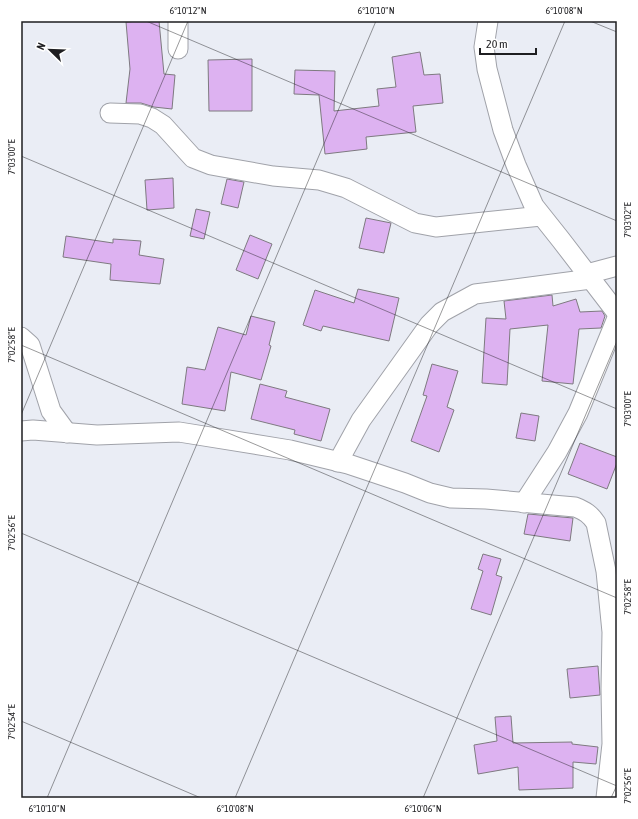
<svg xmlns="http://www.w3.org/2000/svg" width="638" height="819" viewBox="0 0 638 819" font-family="'Asap Condensed',sans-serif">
	<rect width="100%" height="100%" fill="#eaedf5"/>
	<g fill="#ddb2f1" stroke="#7e7a80">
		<polygon points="138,21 159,21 164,74 175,75 172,109 154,107 141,103 126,103 130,69 126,22"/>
		<polygon points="420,52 424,75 440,74 443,103 413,106 416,132 366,137 367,149 325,154 319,95 294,94 295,70 335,71 334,111 379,106 377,89 396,87 392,57"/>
		<polygon points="252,59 252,111 209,111 208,60"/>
		<polygon points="173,178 174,208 147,210 145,180"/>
		<polygon points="227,179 244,182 238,208 221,204"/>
		<polygon points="196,209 210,212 204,239 190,236"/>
		<polygon points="366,218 391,223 384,253 359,248"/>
		<polygon points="250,235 272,244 258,279 236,270"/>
		<polygon points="66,236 113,243 113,239 141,241 139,255 164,259 160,284 110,280 111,264 63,257"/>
		<polygon points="358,289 399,298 389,341 323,326 321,331 303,325 315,290 354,303"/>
		<polygon points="552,295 553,306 576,299 580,312 602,311 605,316 601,328 579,329 573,384 542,381 548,325 510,329 507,385 482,383 486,318 506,319 504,301"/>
		<polygon points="251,316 275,322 269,345 271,346 261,380 231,372 225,411 182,404 187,367 205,370 218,327 246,335"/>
		<polygon points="432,364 458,371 447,407 454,410 439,452 411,441 427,396 423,395"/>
		<polygon points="260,384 287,391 285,397 330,409 321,441 294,434 295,430 251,419"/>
		<polygon points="521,413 539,416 535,441 516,438"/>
		<polygon points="580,443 617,457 617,463 607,489 568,474"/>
		<polygon points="528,514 573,518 570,541 524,534"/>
		<polygon points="483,554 501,559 496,575 502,577 491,615 471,609 483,571 478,569"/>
		<polygon points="598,666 600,695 570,698 567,669"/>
		<polygon points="511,716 513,743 572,742 572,744 598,747 596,764 573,762 573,788 519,790 518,767 478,774 474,745 497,741 495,717"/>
	</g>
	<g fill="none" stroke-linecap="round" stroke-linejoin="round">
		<defs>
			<g id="minor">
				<polyline points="488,21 484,47 487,69 503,130 516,165 534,206 561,240 617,313"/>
				<polyline points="178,49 178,21"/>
				<polyline points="110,113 140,114 152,118 163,125 193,158 211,165 273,176 319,180 346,188 415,223 436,227 541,216"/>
				<polyline points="587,274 617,266"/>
				<polyline points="21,337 30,345 51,411 67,433"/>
				<path d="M21,431L33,430L97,435L179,432L290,450L348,464L405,483L430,493L451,498L486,499L575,507C585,511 590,514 596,523L606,571L612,632L611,689L612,744L606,798"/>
				<polyline points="338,462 361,420 429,325 442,312 475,294 591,279"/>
				<polyline points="524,503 557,452 578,413 617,318"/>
			</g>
		</defs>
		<use href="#minor" stroke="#a0a2a9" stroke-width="21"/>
		<use href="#minor" stroke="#fff" stroke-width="19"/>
	</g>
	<path fill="none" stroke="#1e1e21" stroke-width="1" stroke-opacity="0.45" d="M146,21L617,221M590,21L617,32M21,156L617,409M21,345L617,598M21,415L188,21M21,533L617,786M21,721L201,798M47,798L376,21M235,798L565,21M423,798L617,341M611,798L617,785"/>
	<rect width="638" height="819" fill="none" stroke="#ffffff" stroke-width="44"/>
	<g transform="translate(50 50) rotate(293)" stroke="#ffffff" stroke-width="3" paint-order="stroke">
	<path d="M0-3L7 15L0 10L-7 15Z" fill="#1e1e21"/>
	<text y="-6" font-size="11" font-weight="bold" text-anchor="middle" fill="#1e1e21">N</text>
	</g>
	<path d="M480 48v6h56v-6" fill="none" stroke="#1e1e21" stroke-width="2"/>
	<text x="486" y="48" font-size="12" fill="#1e1e21" stroke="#ffffff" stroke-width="3" paint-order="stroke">20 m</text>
	<rect x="22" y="22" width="594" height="775" fill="none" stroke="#1e1e21" stroke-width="1.5"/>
	<g font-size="10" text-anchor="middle" fill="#1e1e21">
		<text x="188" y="14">6°10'12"N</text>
		<text x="376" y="14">6°10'10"N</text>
		<text x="564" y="14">6°10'08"N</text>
		<text transform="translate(11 157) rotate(-90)" y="4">7°03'00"E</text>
		<text transform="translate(627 220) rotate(-90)" y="4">7°03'02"E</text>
		<text transform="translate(11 345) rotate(-90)" y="4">7°02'58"E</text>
		<text transform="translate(627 409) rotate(-90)" y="4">7°03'00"E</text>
		<text transform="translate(11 533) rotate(-90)" y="4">7°02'56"E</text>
		<text transform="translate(627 597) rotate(-90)" y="4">7°02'58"E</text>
		<text transform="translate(11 722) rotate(-90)" y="4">7°02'54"E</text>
		<text transform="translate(627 786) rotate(-90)" y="4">7°02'56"E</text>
		<text x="47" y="812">6°10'10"N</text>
		<text x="235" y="812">6°10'08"N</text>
		<text x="423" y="812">6°10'06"N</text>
	</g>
</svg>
